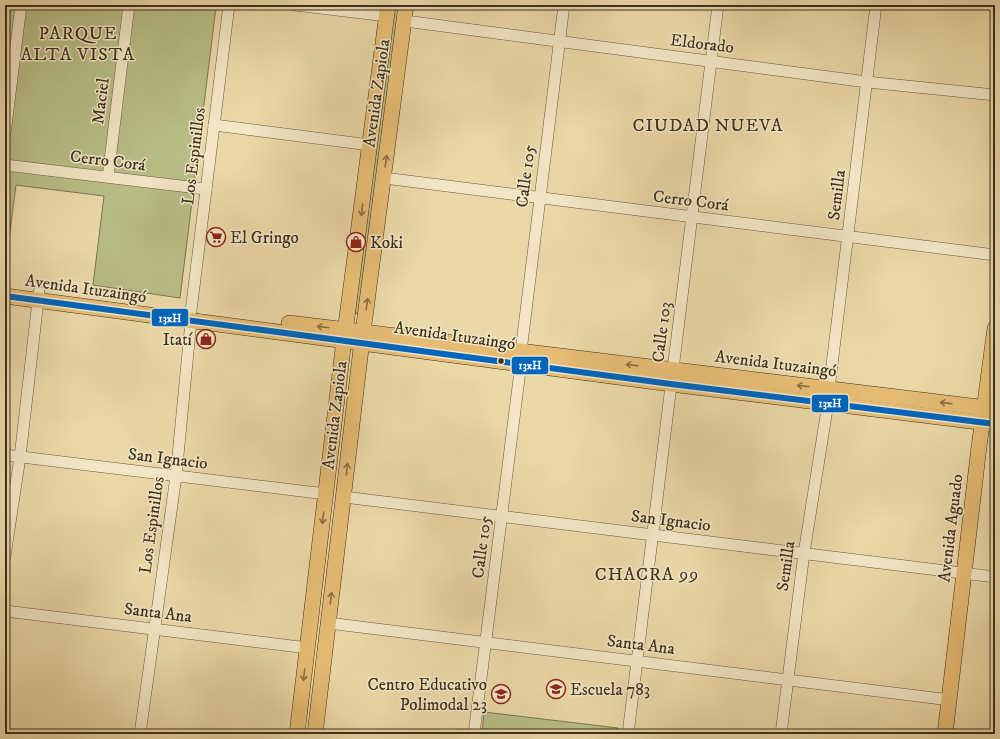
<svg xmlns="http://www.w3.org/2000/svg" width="1000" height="739" viewBox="0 0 1000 739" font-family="'IM FELL DW Pica',serif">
	<rect width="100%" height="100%" fill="#ebd8a7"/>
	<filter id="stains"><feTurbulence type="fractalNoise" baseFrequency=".005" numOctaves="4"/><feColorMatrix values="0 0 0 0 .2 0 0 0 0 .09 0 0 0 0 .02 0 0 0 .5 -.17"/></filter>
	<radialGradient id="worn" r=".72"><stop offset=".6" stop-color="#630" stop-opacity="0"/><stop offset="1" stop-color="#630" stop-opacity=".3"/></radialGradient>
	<g fill="#b8be86" stroke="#7b7752">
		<polygon points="5,5 197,5 216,7 180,298 93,285 104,196 16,185 5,271"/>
		<polygon points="394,5 401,5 362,314 353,313"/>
		<polygon points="484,712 618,728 617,734 482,734"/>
	</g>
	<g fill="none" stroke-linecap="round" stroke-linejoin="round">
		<defs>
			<g id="minor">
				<polyline points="295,5 387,16"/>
				<polyline points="405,21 867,82 995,95"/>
				<polyline points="214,125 370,145"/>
				<polyline points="5,134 21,5"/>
				<polyline points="5,165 206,189"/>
				<polyline points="108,177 129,5"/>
				<polyline points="384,178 995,255"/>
				<polyline points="191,311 229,5"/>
				<polyline points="521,351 564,5"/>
				<polyline points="829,389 876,5"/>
				<polyline points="5,455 326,494"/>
				<polyline points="344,497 995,577"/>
				<polyline points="5,556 20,457 39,292"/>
				<polyline points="5,611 308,648"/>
				<polyline points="328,623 950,700"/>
				<polyline points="140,734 176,476 191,321"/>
				<polyline points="474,734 521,363"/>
				<polyline points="628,734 718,5"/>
				<polyline points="781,734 804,553 828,403"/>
			</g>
			<g id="major">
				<polyline points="5,296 671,384 995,424"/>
				<polyline points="289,323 995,409"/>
				<polyline points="297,734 344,340 388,5"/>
				<polyline points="315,734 363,332 406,5"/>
				<polyline points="945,734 979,447 995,328"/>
			</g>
		</defs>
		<use href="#minor" stroke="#695a40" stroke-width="12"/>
		<use href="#major" stroke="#3e301e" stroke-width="16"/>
		<use href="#minor" stroke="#f2e6c6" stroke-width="11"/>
		<use href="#major" stroke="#e6bc74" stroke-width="15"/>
		<defs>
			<polyline id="bus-1" points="5,296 671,384 995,424"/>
		</defs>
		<use href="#bus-1" stroke="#f2e6c6" stroke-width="9"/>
		<use href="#bus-1" stroke="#0065bd" stroke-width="6"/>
	</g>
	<defs><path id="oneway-shaft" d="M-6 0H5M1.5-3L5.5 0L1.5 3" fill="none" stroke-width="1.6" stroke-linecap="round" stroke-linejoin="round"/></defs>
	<g stroke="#8a6f45">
		<use href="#oneway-shaft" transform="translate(386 161) rotate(-82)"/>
		<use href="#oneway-shaft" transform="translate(362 210) rotate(97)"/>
		<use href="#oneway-shaft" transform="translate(367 304) rotate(-82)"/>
		<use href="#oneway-shaft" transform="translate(323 327) rotate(-173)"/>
		<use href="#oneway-shaft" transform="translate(632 365) rotate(-173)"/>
		<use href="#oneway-shaft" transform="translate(803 386) rotate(-173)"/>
		<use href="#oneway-shaft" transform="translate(946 403) rotate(-173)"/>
		<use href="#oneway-shaft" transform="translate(347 469) rotate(-83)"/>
		<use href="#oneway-shaft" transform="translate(323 518) rotate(97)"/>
		<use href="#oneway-shaft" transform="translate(331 598) rotate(-83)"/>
		<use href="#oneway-shaft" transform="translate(304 675) rotate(97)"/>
	</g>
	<defs>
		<symbol id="supermarket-ring" viewBox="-11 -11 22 22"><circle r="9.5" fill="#f2e6c6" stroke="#8f2418" stroke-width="1.5"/><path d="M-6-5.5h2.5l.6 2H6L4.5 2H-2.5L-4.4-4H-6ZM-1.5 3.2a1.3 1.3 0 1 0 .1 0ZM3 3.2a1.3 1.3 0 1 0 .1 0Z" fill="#8f2418"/></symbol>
		<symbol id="shop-ring" viewBox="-11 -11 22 22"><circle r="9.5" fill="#f2e6c6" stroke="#8f2418" stroke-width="1.5"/><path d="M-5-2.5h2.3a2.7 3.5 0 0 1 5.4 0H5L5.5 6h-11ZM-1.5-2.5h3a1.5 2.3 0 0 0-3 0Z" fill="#8f2418"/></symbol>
		<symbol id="school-ring" viewBox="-11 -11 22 22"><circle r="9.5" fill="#f2e6c6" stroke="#8f2418" stroke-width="1.5"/><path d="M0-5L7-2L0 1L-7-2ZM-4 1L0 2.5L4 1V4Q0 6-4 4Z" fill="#8f2418"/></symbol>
	</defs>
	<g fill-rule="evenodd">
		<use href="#supermarket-ring" x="205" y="226" width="22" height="22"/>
		<use href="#shop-ring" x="345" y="231" width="22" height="22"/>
		<use href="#shop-ring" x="195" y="328" width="22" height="22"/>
		<use href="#school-ring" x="545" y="678" width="22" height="22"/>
		<use href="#school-ring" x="490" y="683" width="22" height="22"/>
	</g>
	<circle fill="#3e301e" stroke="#f2e6c6" stroke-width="1.5" cx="501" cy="361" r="3.5"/>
	<g text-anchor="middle" stroke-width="3" stroke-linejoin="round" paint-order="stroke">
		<g font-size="17" fill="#3e301e" stroke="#f2e6c6">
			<text transform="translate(702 43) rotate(7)" y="6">Eldorado</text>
			<text transform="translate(376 93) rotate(-82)" y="6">Avenida Zapiola</text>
			<text transform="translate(100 101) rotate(-83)" y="6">Maciel</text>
			<text transform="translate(193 156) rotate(-83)" y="6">Los Espinillos</text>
			<text transform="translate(108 160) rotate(7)" y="6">Cerro Corá</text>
			<text transform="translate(525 176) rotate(-83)" y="6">Calle 105</text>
			<text transform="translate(836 195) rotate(-83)" y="6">Semilla</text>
			<text transform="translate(691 200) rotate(7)" y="6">Cerro Corá</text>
			<text transform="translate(86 288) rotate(8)" y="6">Avenida Ituzaingó</text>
			<text transform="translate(661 332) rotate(-83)" y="6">Calle 103</text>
			<text transform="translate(455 335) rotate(8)" y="6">Avenida Ituzaingó</text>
			<text transform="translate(776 363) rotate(7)" y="6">Avenida Ituzaingó</text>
			<text transform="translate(334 415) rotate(-83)" y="6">Avenida Zapiola</text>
			<text transform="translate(168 458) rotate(7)" y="6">San Ignacio</text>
			<text transform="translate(671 520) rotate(7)" y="6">San Ignacio</text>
			<text transform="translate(151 525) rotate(-82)" y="6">Los Espinillos</text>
			<text transform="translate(950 528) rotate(-83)" y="6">Avenida Aguado</text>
			<text transform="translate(481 547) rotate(-83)" y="6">Calle 105</text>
			<text transform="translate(785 566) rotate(-82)" y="6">Semilla</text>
			<text transform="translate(158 612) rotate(7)" y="6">Santa Ana</text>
			<text transform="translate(641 644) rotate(7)" y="6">Santa Ana</text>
		</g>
		<g font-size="17" fill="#3e301e" stroke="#f2e6c6" text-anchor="start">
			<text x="230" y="243">El Gringo</text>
			<text x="370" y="248">Koki</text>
			<text x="192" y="345" text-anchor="end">Itatí</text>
			<text x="487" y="690" text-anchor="end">Centro Educativo<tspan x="487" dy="20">Polimodal 23</tspan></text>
			<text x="570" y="695">Escuela 783</text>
		</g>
		<g font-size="18" letter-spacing="1" fill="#3e301e" stroke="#f2e6c6">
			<text x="78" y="39">PARQUE<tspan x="78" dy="21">ALTA VISTA</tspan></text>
			<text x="708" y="131">CIUDAD NUEVA</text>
			<text x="647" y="580">CHACRA 99</text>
		</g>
	</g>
	<g stroke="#f2e6c6" stroke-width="1.5">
		<rect x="151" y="308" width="38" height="19" rx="4" fill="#0065bd"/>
		<rect x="511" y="356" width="38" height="19" rx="4" fill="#0065bd"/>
		<rect x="811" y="394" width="38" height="19" rx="4" fill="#0065bd"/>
	</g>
	<g font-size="11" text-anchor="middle" font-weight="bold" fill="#fff">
		<text x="170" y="322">13xH</text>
		<text x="530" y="369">13xH</text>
		<text x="830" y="407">13xH</text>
	</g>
	<rect width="1000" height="739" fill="none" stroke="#ebd8a7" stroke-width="20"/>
	<rect x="6" y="6" width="988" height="727" fill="none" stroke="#3e301e" stroke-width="2"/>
	<rect x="10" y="10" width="980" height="719" fill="none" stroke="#3e301e"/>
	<rect width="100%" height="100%" filter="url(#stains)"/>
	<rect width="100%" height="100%" fill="url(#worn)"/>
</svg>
